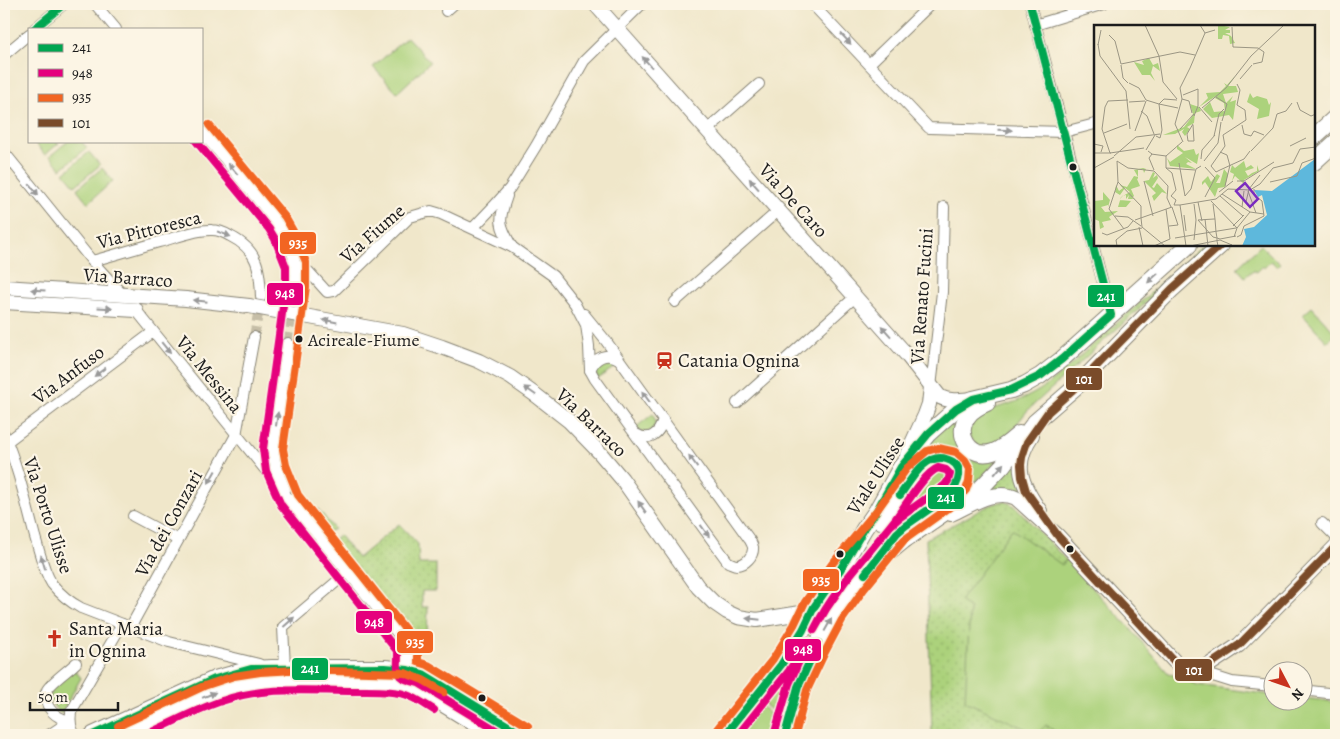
<svg xmlns="http://www.w3.org/2000/svg" width="1340" height="739" viewBox="0 0 1340 739" font-family="Alegreya,serif">
	<defs>
		<pattern id="grass-dots" width="8" height="8" patternUnits="userSpaceOnUse" patternTransform="scale(1.25)"><rect width="8" height="8" fill="#acd27c"/><path d="M2 2h.1M6 6h.1" fill="none" stroke="#93b46b" stroke-width="1.8" stroke-linecap="round"/></pattern>
	</defs>
	<rect width="100%" height="100%" fill="#fcf5e5"/>
	<filter id="ink" filterUnits="userSpaceOnUse"><feTurbulence type="fractalNoise" baseFrequency=".02" numOctaves="2"/><feDisplacementMap in="SourceGraphic" scale="10" xChannelSelector="R" yChannelSelector="G"/><feConvolveMatrix kernelMatrix="1 2 1 2 8 2 1 2 1" color-interpolation-filters="sRGB"/></filter>
	<filter id="wash" filterUnits="userSpaceOnUse"><feTurbulence type="fractalNoise" baseFrequency=".0096" numOctaves="4" result="noise"/><feDisplacementMap in="SourceGraphic" scale="20" xChannelSelector="R" yChannelSelector="G"/><feGaussianBlur stdDeviation="1.12" result="paint"/><feColorMatrix in="noise" values="0 0 0 0 0 0 0 0 0 0 0 0 0 0 0 0 0 1.4 0 .05"/><feComposite in="paint" operator="in"/></filter>
	<g filter="url(#wash)">
		<rect width="100%" height="100%" fill="#f0e7ca"/>
		<g fill="url(#grass-dots)" stroke="#64774c">
			<polygon points="1204,245 1211,245 1109,336 1106,333"/>
			<polygon points="1017,457 1024,495 988,491 1004,475"/>
			<polygon points="1004,501 1015,506 1066,560 1062,566 970,608 1046,725 1060,735 932,735 926,539 988,506"/>
			<polygon points="318,509 334,529 326,533 310,513"/>
			<polygon points="399,524 418,544 419,564 436,564 436,591 422,591 422,607 428,607 427,636 411,637 332,541 339,535 358,558"/>
		</g>
		<g fill="#acd27c" stroke="#64774c">
			<polygon points="407,37 430,62 397,93 373,67"/>
			<polygon points="34,141 57,141 59,143 45,155"/>
			<polygon points="68,141 81,141 87,148 61,169 50,156"/>
			<polygon points="89,152 100,165 75,186 64,173"/>
			<polygon points="102,168 113,181 88,203 77,189"/>
			<polygon points="1261,245 1280,264 1277,267 1271,261 1264,268 1262,266 1256,272 1253,270 1245,277 1237,268"/>
			<polygon points="1312,307 1336,334 1327,342 1303,315"/>
			<path d="M1106,333L1109,336L1027,411L1009,434L1001,441L979,448L966,432L981,411C1004,407 1028,399 1047,385C1068,369 1086,350 1106,333Z"/>
			<path d="M605,361H609L616,366L598,379C593,369 595,366 605,361Z"/>
			<path d="M653,414L656,423L652,430C645,434 641,433 635,428Z"/>
			<path d="M959,416C957,424 954,432 956,440C956,444 959,447 961,450C971,464 987,464 1000,457L981,478L963,492C966,486 968,480 968,473C968,457 950,445 935,448C929,450 923,454 917,457L937,434Z"/>
			<path d="M933,466C942,466 949,468 954,476C942,500 911,507 893,526C851,572 814,623 790,681C786,692 783,705 779,717L762,702L787,672L824,608L847,576L903,510L920,482L929,469Z"/>
			<polygon points="1012,529 1062,565 1066,560 1129,627 1168,673 1198,685 1272,695 1272,702 1302,702 1303,698 1329,701 1336,703 1336,735 1060,735 1046,725 1037,734 965,701 970,609 960,601"/>
			<path d="M74,669L81,678L61,714C52,705 50,702 51,689Z"/>
			<polygon points="760,705 778,721 775,735 737,735"/>
		</g>
	</g>
	<g filter="url(#ink)">
		<g fill="none" stroke-linecap="round" stroke-linejoin="round">
			<g stroke="#c6bea7" stroke-width="10" stroke-dasharray="10 5" stroke-linecap="butt">
				<polyline points="254,337 260,303"/>
				<polyline points="288,343 293,309"/>
			</g>
			<defs>
				<g id="street">
					<polyline points="95,4 116,29"/>
					<polyline points="812,4 929,128 1064,132 1095,124"/>
					<polyline points="1030,4 1064,132 1111,315"/>
					<polyline points="446,11 454,4"/>
					<polyline points="1035,25 1104,4"/>
					<polyline points="34,29 64,4"/>
					<polyline points="4,55 29,34"/>
					<polyline points="869,64 931,4"/>
					<polyline points="707,130 759,84"/>
					<path d="M201,131C216,148 231,166 245,184C265,208 289,232 295,264C298,276 295,290 293,302"/>
					<polyline points="4,152 92,261 123,295"/>
					<path d="M507,196C498,221 499,224 512,247"/>
					<polyline points="473,228 494,206 510,188 536,146 584,61 642,4"/>
					<path d="M92,261C115,255 137,248 159,242C175,238 196,229 212,230C218,230 225,233 230,236C258,250 260,268 261,297"/>
					<path d="M296,265L309,272L327,292L334,291L410,217L431,211L441,214L512,247L553,276L575,304L586,325L589,346L590,370L595,379L728,562C731,563 734,565 737,565C745,565 754,556 753,547C753,546 750,540 749,539L663,420"/>
					<polyline points="675,302 778,211"/>
					<polyline points="136,310 403,640 408,648 408,670"/>
					<path d="M584,314L606,341L663,420C659,434 650,442 636,434"/>
					<path d="M590,370C595,357 606,352 619,359"/>
					<polyline points="931,387 942,292 944,207"/>
					<polyline points="737,403 855,297"/>
					<path d="M4,434C18,467 26,503 35,537C40,553 43,570 52,584C60,594 70,602 81,608L169,642L259,664"/>
					<polyline points="4,444 153,332"/>
					<polyline points="285,490 276,468 273,449 288,343"/>
					<polyline points="133,516 178,540"/>
					<polyline points="1322,523 1336,537"/>
					<polyline points="130,628 236,435 254,337"/>
					<polyline points="285,668 283,627 348,572"/>
					<polyline points="1197,671 1232,682 1272,686"/>
					<polyline points="1302,690 1336,694"/>
					<path d="M70,721C67,720 62,719 59,717C50,712 42,700 47,690C50,683 70,669 76,663"/>
					<polyline points="49,735 70,721"/>
					<path d="M75,735C70,728 70,720 71,712L122,624"/>
				</g>
				<g id="secondary">
					<path d="M595,4L906,354L940,397C950,402 961,400 972,399"/>
					<polyline points="4,287 186,299 249,306"/>
					<polyline points="4,302 136,310"/>
					<polyline points="304,316 403,334 442,347 479,361 510,377 537,396 569,421 600,453 622,479 698,587 714,603 727,612 738,617 757,620 801,613"/>
					<path d="M1032,435C1012,465 1021,484 1040,511"/>
					<polyline points="907,454 925,415 929,404 931,387"/>
					<path d="M951,514C971,505 994,488 1016,498L1058,536L1175,662L1186,668L1197,671L1206,667L1239,645L1336,546"/>
				</g>
				<g id="primary">
					<polyline points="1314,137 1336,117"/>
					<polyline points="1314,162 1336,142"/>
					<path d="M987,403C980,406 973,409 968,416C954,434 970,460 993,452C1002,449 1011,441 1019,434"/>
					<path d="M881,521C895,505 912,472 929,461C939,454 957,459 960,473C961,479 957,486 954,490C948,498 937,504 929,509"/>
					<polyline points="93,735 215,679 251,669 272,668 385,668 408,670 423,674 523,735"/>
					<polyline points="122,735 190,703 220,691 237,686 285,680 404,683 419,689 494,735"/>
					<polyline points="725,735 781,665 803,630 814,607 840,570 864,529 877,510 901,467 928,434 956,409 973,399 1011,390 1024,385 1040,376 1062,359 1189,245"/>
					<polyline points="785,735 798,687 816,647 834,615 856,583 868,570 903,541 982,487 1003,465 1035,422 1079,384 1172,289 1221,245"/>
				</g>
			</defs>
			<use href="#street" stroke="#868273" stroke-width="12"/>
			<use href="#secondary" stroke="#868273" stroke-width="16"/>
			<use href="#primary" stroke="#868273" stroke-width="18"/>
			<use href="#street" stroke="#fff" stroke-width="10"/>
			<use href="#secondary" stroke="#fff" stroke-width="14"/>
			<use href="#primary" stroke="#fff" stroke-width="16"/>
			<defs>
				<polyline id="secondary-bridge" points="249,306 304,316"/>
			</defs>
			<use href="#secondary-bridge" stroke="#868273" stroke-width="16" stroke-linecap="butt"/>
			<use href="#secondary-bridge" stroke="#fff" stroke-width="14"/>
			<defs>
				<g id="bus-1">
					<polyline points="34,29 64,4"/>
					<path d="M865,574L897,533L905,526L948,496C959,484 967,465 946,459C941,457 936,458 931,460C917,467 909,483 900,495"/>
					<polyline points="93,735 215,679 251,669 385,668 408,670 423,674 523,735"/>
					<polyline points="725,735 781,665 803,630 814,607 840,570 864,529 877,510 901,467 928,434 956,409 973,399 1011,390 1040,376 1062,359 1111,315 1030,4"/>
					<polyline points="785,735 798,687 818,643"/>
				</g>
				<g id="bus-2">
					<path d="M196,141L269,229L275,239L286,267V285L263,449L266,471L281,505L398,652C398,676 394,677 419,683L504,735"/>
					<path d="M938,468L946,470L950,474L948,481L945,485L899,518L890,526L848,577L826,609L814,630C834,589 866,557 894,521C904,508 924,473 938,468Z"/>
					<path d="M145,735C172,723 198,708 225,700C267,686 311,691 354,691C368,691 391,690 404,694C415,697 424,704 434,710"/>
					<polyline points="738,735 789,671 808,641 789,684 775,732"/>
				</g>
				<g id="bus-3">
					<polyline points="209,125 285,217 293,231 306,262 306,287 283,449 286,465 298,495 416,643 418,647 418,662 428,665 528,726"/>
					<polyline points="118,726 204,686 234,676 260,672 296,670 405,673 423,680 444,692"/>
					<polyline points="717,729 773,659 794,625 805,602 832,564 877,510 907,468 927,451 938,448 956,452 965,460 970,469 969,481 966,490 954,504 904,540 864,589 842,620 825,652 807,690 795,735"/>
				</g>
				<polyline id="bus-4" points="1221,245 1172,289 1079,384 1048,412 1027,442 1022,457 1021,465 1022,477 1026,491 1058,536 1175,662 1186,668 1197,671 1206,667 1239,645 1336,546"/>
			</defs>
			<use href="#bus-1" stroke="#fcf5e5" stroke-width="11"/>
			<use href="#bus-2" stroke="#fcf5e5" stroke-width="11"/>
			<use href="#bus-3" stroke="#fcf5e5" stroke-width="11"/>
			<use href="#bus-4" stroke="#fcf5e5" stroke-width="11"/>
			<use href="#bus-1" stroke="#00a651" stroke-width="8"/>
			<use href="#bus-2" stroke="#e5007d" stroke-width="8"/>
			<use href="#bus-3" stroke="#f26522" stroke-width="8"/>
			<use href="#bus-4" stroke="#7a4b2a" stroke-width="8"/>
		</g>
		<defs><path id="oneway-solid" d="M-6-.8H1V-3.2L6.5 0L1 3.2V.8H-6Z" transform="scale(1.25)"/></defs>
		<g fill="#999">
			<use href="#oneway-solid" transform="translate(846 39) rotate(47)"/>
			<use href="#oneway-solid" transform="translate(647 62) rotate(-132)"/>
			<use href="#oneway-solid" transform="translate(1005 130) rotate(2)"/>
			<use href="#oneway-solid" transform="translate(233 169) rotate(-130)"/>
			<use href="#oneway-solid" transform="translate(754 184) rotate(-131)"/>
			<use href="#oneway-solid" transform="translate(34 190) rotate(51)"/>
			<use href="#oneway-solid" transform="translate(224 234) rotate(21)"/>
			<use href="#oneway-solid" transform="translate(1153 278) rotate(138)"/>
			<use href="#oneway-solid" transform="translate(38 290) rotate(-176)"/>
			<use href="#oneway-solid" transform="translate(200 301) rotate(-174)"/>
			<use href="#oneway-solid" transform="translate(105 308) rotate(4)"/>
			<use href="#oneway-solid" transform="translate(330 321) rotate(-169)"/>
			<use href="#oneway-solid" transform="translate(886 331) rotate(-132)"/>
			<use href="#oneway-solid" transform="translate(166 348) rotate(51)"/>
			<use href="#oneway-solid" transform="translate(100 372) rotate(143)"/>
			<use href="#oneway-solid" transform="translate(530 391) rotate(-145)"/>
			<use href="#oneway-solid" transform="translate(646 397) rotate(-126)"/>
			<use href="#oneway-solid" transform="translate(277 419) rotate(-82)"/>
			<use href="#oneway-solid" transform="translate(693 461) rotate(-126)"/>
			<use href="#oneway-solid" transform="translate(999 469) rotate(-50)"/>
			<use href="#oneway-solid" transform="translate(212 477) rotate(119)"/>
			<use href="#oneway-solid" transform="translate(642 507) rotate(-125)"/>
			<use href="#oneway-solid" transform="translate(705 531) rotate(54)"/>
			<use href="#oneway-solid" transform="translate(43 562) rotate(-107)"/>
			<use href="#oneway-solid" transform="translate(753 619) rotate(-174)"/>
			<use href="#oneway-solid" transform="translate(289 622) rotate(-42)"/>
			<use href="#oneway-solid" transform="translate(828 625) rotate(-61)"/>
			<use href="#oneway-solid" transform="translate(209 695) rotate(-22)"/>
		</g>
	</g>
	<defs>
		<symbol id="station-bare" viewBox="-9 -9 18 18"><path d="M-3-6H3Q5-6 5-4V2Q5 4 3 4L4.5 6H3L1.5 4h-3L-3 6H-4.5L-3 4Q-5 4-5 2V-4Q-5-6-3-6ZM-3.5-4v3h7v-3ZM-3.5 1v1.5H-2V1ZM2 1v1.5H3.5V1Z" fill="#c8321e" stroke="#fcf5e5" stroke-width="2.5" paint-order="stroke"/></symbol>
		<symbol id="church-bare" viewBox="-9 -9 18 18"><path d="M-1.2-6h2.4v3.5h3.3v2.4h-3.3V6h-2.4V-.1h-3.3v-2.4h3.3Z" fill="#c8321e" stroke="#fcf5e5" stroke-width="2.5" paint-order="stroke"/></symbol>
	</defs>
	<g fill-rule="evenodd">
		<use href="#station-bare" x="652" y="348" width="25" height="25"/>
		<use href="#church-bare" x="42" y="626" width="25" height="25"/>
	</g>
	<g fill="#1c1c1c" stroke="#fcf5e5" stroke-width="2">
		<circle cx="1073" cy="167" r="4.5"/>
		<circle cx="299" cy="339" r="4.5"/>
		<circle cx="1070" cy="549" r="4.5"/>
		<circle cx="840" cy="554" r="4.5"/>
		<circle cx="482" cy="698" r="4.5"/>
	</g>
	<g text-anchor="middle" stroke-width="4.5" stroke-linejoin="round" paint-order="stroke">
		<g font-size="18" fill="#1c1c1c" stroke="#fcf5e5" text-anchor="start">
			<text x="308" y="346">Acireale-Fiume</text>
		</g>
		<g font-size="19" fill="#1c1c1c" stroke="#fcf5e5">
			<text transform="translate(794 200) rotate(48)" y="7">Via De Caro</text>
			<text transform="translate(149 229) rotate(-14)" y="7">Via Pittoresca</text>
			<text transform="translate(372 233) rotate(-41)" y="7">Via Fiume</text>
			<text transform="translate(128 277) rotate(4)" y="7">Via Barraco</text>
			<text transform="translate(921 296) rotate(-86)" y="7">Via Renato Fucini</text>
			<text transform="translate(68 374) rotate(-37)" y="7">Via Anfuso</text>
			<text transform="translate(210 374) rotate(51)" y="7">Via Messina</text>
			<text transform="translate(592 422) rotate(44)" y="7">Via Barraco</text>
			<text transform="translate(875 475) rotate(-57)" y="7">Viale Ulisse</text>
			<text transform="translate(49 515) rotate(72)" y="7">Via Porto Ulisse</text>
			<text transform="translate(168 523) rotate(-61)" y="7">Via dei Conzari</text>
		</g>
		<g font-size="19" fill="#1c1c1c" stroke="#fcf5e5" text-anchor="start">
			<text x="678" y="367">Catania Ognina</text>
			<text x="69" y="635">Santa Maria<tspan x="69" dy="22">in Ognina</tspan></text>
		</g>
	</g>
	<g transform="translate(1094 25)">
		<rect width="221" height="221" fill="#f0e7ca"/>
		<path d="M124,0L136,2L131,5H136V8H131L137,11L141,18L136,19L135,11L129,10L128,14H124ZM55,33L59,40L64,38L66,46L59,41L57,48L61,56L56,50H48L40,37L50,40L48,36ZM141,51L134,61H142L144,67L129,69L132,78L139,71L136,77L142,75L139,95L135,90L118,93L109,84L116,77L120,87L131,86L130,78L121,73L122,71L105,82L107,86L101,88L100,98L93,102L96,104L91,111L88,107L90,104L81,109L69,110L90,102L100,89L96,92L99,89L96,79L105,82L114,73L112,68L126,67L132,61L130,58L133,60ZM83,120L90,126L100,124L102,130L105,128L103,139L91,132L98,138L94,137L92,139L102,144L76,141L73,133L76,137L89,128L83,124ZM150,136L152,143L157,140L160,143L151,146L154,151L158,148L163,146V140L165,146L150,155V159L141,151L138,156L140,149L136,147L138,140L141,143ZM49,143L52,144L50,148L49,144L44,145V153L39,161L43,154L46,161L37,164L40,171L38,173L41,174H34L35,170L32,174V170L28,171L26,175L37,176L32,182H24L27,172L36,167L31,163L26,170L21,167L22,160L25,166L29,163L26,160L33,162L40,151L44,152L40,145ZM130,144L134,149L131,162L124,163L121,172L111,157L108,160V157L114,151L117,157L123,149L126,151L122,158H126ZM59,147L61,148L59,153L63,150L64,153L58,162L60,163L63,158L73,169L68,167L60,176L58,171L62,168L50,156L55,155ZM9,167L16,175L14,182V180L7,182L11,187L24,186L15,192L17,195L8,197L10,202L6,204L5,196L0,194V176L9,175Z" fill="#acd27c"/>
		<path d="M156,68L159,73L163,71L173,74L175,80L177,77L175,91L163,94L165,84L153,77Z" fill="#acd27c"/>
		<path d="M221,134V221H148L152,212L150,204L160,202L173,190L168,170L164,172L160,165L178,166Z" fill="#5eb8dc"/>
		<path fill="none" stroke="#9b9684" stroke-width="1" d="M51,0L65,31L69,57L83,74M106,0L111,8L121,5M138,2L139,22M15,10L21,16L27,39M4,19L6,31L32,66L36,104M4,20L7,5M139,22L164,23L170,27L168,37L159,39M86,27L101,30M27,39L86,27M27,40L29,53L34,58M96,43L111,8M146,54L158,40M35,58L45,63L52,75L65,79M89,70L104,64M122,72L133,79L128,96M88,74L86,63L96,43M88,74L95,76L98,88M35,77L51,76M203,77L206,85L217,91L222,89M65,79L70,74L83,75M65,79L84,83M11,82L8,104L16,128M11,82L14,76L34,75M105,82L118,97M108,83L132,63L157,31L190,0M47,86L53,91L60,109M100,91L104,81V64M81,99L88,74M81,99L89,117M148,100L150,109L157,111L160,106L170,110M86,104L100,89M41,106L52,76M10,108L33,99M62,111L66,113L68,105L65,79M120,111L125,89L130,84M94,116H100L99,100M94,116L93,109L99,99M0,119L9,121L7,127M196,121L212,113M52,125L61,110M54,126L58,129L55,133L60,145M157,126L179,103L183,89L192,86L198,78M126,127L133,130L136,141M0,128H17M16,128L50,123M57,129L72,131M20,131L42,112L66,109M72,131V143L78,148L82,165L77,171L82,175L80,180H86M72,131L88,117M107,134L108,125L121,110M23,136L34,143L60,146L74,161L73,173L77,182M23,136L24,157L47,181V193M110,136L124,118L127,97M85,138L91,171M111,142L121,153L111,172M0,143L20,132M72,143L101,145M126,145L122,147L117,141L131,121L129,110L152,95L151,85L143,80L146,65L143,59M126,145L150,134L156,126M50,156L59,191M143,156H150L180,137M24,157L15,184L30,204M176,157L203,151L208,138L222,133M131,161L136,140M154,166L162,188M125,167L139,156M128,169L156,187L170,189M91,171L97,164L102,144L107,141M126,171L149,191M117,176L143,203M104,177L108,196M152,177L155,164L166,150M100,179L102,195M119,179L121,194M86,180L122,174L134,164L156,165L166,159L179,143L199,138L206,124L222,122M86,180L92,221M148,182L150,166M72,184L76,214M90,190L92,206M21,191L34,192L47,201M47,193L48,202L71,221M111,194L114,221M41,195L78,182M75,201L84,200L78,182M139,201L150,190M45,202L49,221M8,208L13,210L34,202L39,196M140,212L143,203L156,187M143,212L147,210L150,201L170,191L168,176L160,170V164M81,213L142,203M100,215L102,195M126,215L138,220L133,221M23,221L22,215L33,206L48,203M60,221L76,214M96,221L126,215M124,221L123,216V213L122,207L121,194H120L104,195L119,212L123,213L126,214L142,211"/>
		<path fill="#7b2cbf" fill-opacity="0.15" stroke="#7b2cbf" stroke-width="2.5" d="M151,158L164,174L156,182L142,166Z"/>
		<rect width="221" height="221" fill="none" stroke="#1c1c1c" stroke-width="2.5"/>
	</g>
	<g stroke="#fcf5e5" stroke-width="2">
		<rect x="279" y="231" width="38" height="24" rx="5" fill="#f26522"/>
		<rect x="266" y="282" width="38" height="24" rx="5" fill="#e5007d"/>
		<rect x="1087" y="284" width="38" height="24" rx="5" fill="#00a651"/>
		<rect x="1065" y="367" width="38" height="24" rx="5" fill="#7a4b2a"/>
		<rect x="927" y="486" width="38" height="24" rx="5" fill="#00a651"/>
		<rect x="802" y="568" width="38" height="24" rx="5" fill="#f26522"/>
		<rect x="355" y="610" width="38" height="24" rx="5" fill="#e5007d"/>
		<rect x="396" y="630" width="38" height="24" rx="5" fill="#f26522"/>
		<rect x="784" y="638" width="38" height="24" rx="5" fill="#e5007d"/>
		<rect x="291" y="657" width="38" height="24" rx="5" fill="#00a651"/>
		<rect x="1174" y="658" width="39" height="24" rx="5" fill="#7a4b2a"/>
	</g>
	<g font-size="14" text-anchor="middle" font-weight="bold" fill="#fff">
		<text x="298" y="248">935</text>
		<text x="285" y="298">948</text>
		<text x="1106" y="301">241</text>
		<text x="1084" y="384">101</text>
		<text x="946" y="502">241</text>
		<text x="821" y="585">935</text>
		<text x="374" y="627">948</text>
		<text x="415" y="647">935</text>
		<text x="803" y="654">948</text>
		<text x="310" y="673">241</text>
		<text x="1194" y="675">101</text>
	</g>
	<rect width="1340" height="739" fill="none" stroke="#fcf5e5" stroke-width="20"/>
	<rect x="28" y="28" width="175" height="115" fill="#fcf5e5" stroke="#a29e95"/>
	<rect x="38" y="44" width="25" height="8" fill="#00a651" stroke="#a29e95"/>
	<text x="72" y="52" font-size="15" fill="#1c1c1c">241</text>
	<rect x="38" y="69" width="25" height="8" fill="#e5007d" stroke="#a29e95"/>
	<text x="72" y="78" font-size="15" fill="#1c1c1c">948</text>
	<rect x="38" y="94" width="25" height="8" fill="#f26522" stroke="#a29e95"/>
	<text x="72" y="102" font-size="15" fill="#1c1c1c">935</text>
	<rect x="38" y="119" width="25" height="8" fill="#7a4b2a" stroke="#a29e95"/>
	<text x="72" y="128" font-size="15" fill="#1c1c1c">101</text>
	<g transform="translate(1288 686) rotate(131)"><circle r="24" fill="#fcf5e5" stroke="#a29e95"/>
	<path d="M0-4L9 19L0 12L-9 19Z" fill="#c8321e"/>
	<text y="-8" font-size="14" font-weight="bold" text-anchor="middle" fill="#1c1c1c">N</text>
	</g>
	<path d="M30 702v8h88v-8" fill="none" stroke="#1c1c1c" stroke-width="2.5"/>
	<text x="38" y="702" font-size="15" fill="#1c1c1c" stroke="#fcf5e5" stroke-width="4" paint-order="stroke">50 m</text>
</svg>
